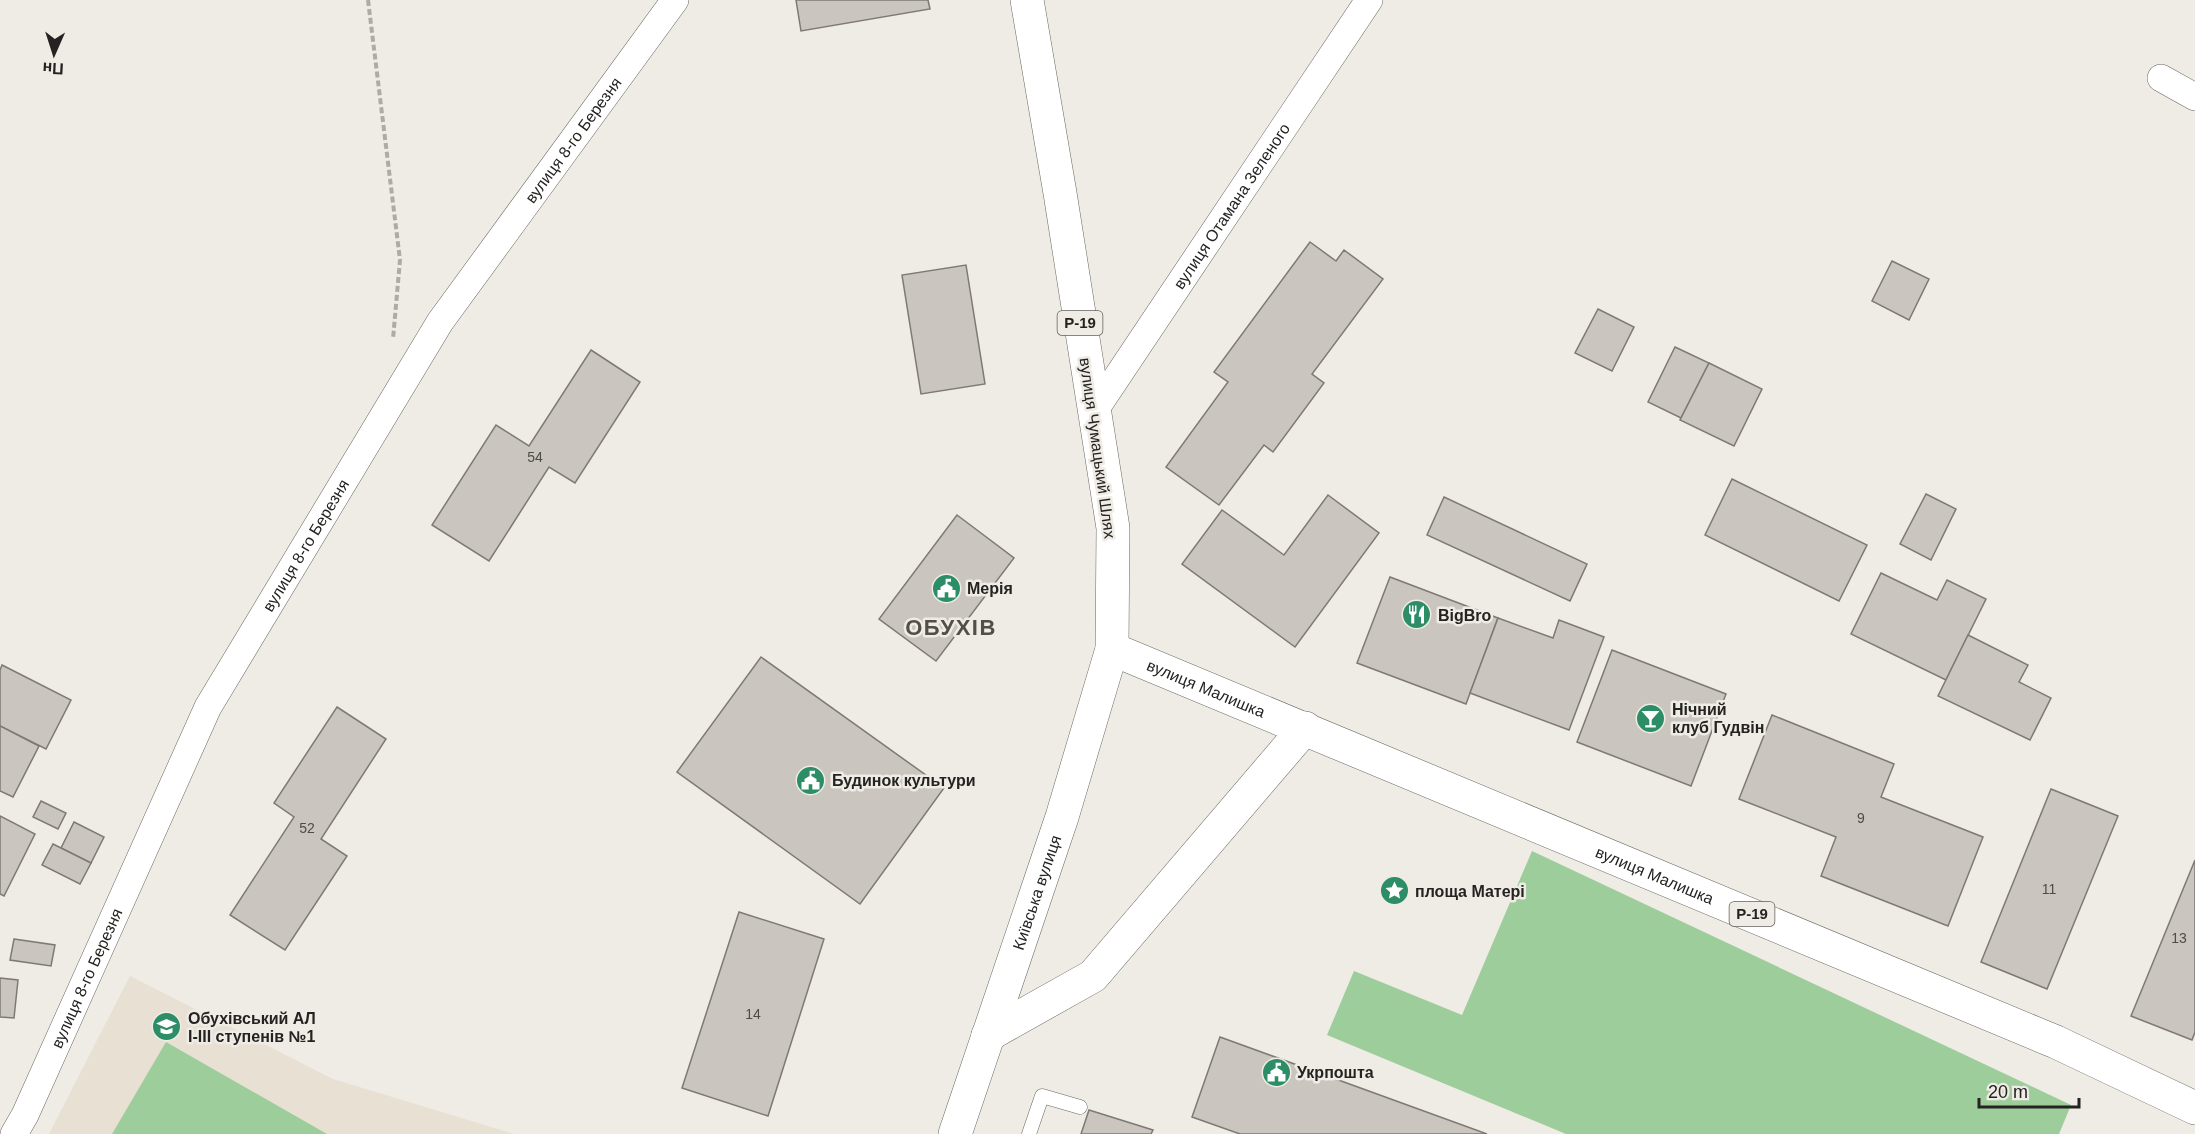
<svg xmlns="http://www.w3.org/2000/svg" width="2195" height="1134" viewBox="0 0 2195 1134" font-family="Helvetica,sans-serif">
	<rect width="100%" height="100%" fill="#efebe5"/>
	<polygon fill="#e7e0d3" points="130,976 333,1079 514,1134 49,1134"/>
	<g fill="#9dcd9b">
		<polygon points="1532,851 2071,1105 2059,1134 1566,1134 1327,1035 1354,971 1462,1015"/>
		<polygon points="166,1042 327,1134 112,1134"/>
	</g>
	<g fill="#cac5bf" stroke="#7e7974" stroke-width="1.5">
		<polygon points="796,0 928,0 930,9 801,31"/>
		<polygon points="1310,242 1336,261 1344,250 1383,279 1312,374 1324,383 1273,452 1264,445 1219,505 1166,467 1228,382 1214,372"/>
		<polygon points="1892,261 1929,279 1909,320 1872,301"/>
		<polygon points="966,265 985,384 921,394 902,275"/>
		<polygon points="1598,309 1634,327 1612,371 1575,353"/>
		<polygon points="1675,347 1709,363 1681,418 1648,402"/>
		<polygon points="591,350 640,382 575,483 549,467 489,561 432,525 496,425 529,446"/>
		<polygon points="1709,363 1762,389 1734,446 1680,420"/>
		<polygon points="1732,479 1867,545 1839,601 1705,535"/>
		<polygon points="1926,494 1956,509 1931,560 1900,544"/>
		<polygon points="1328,495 1379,533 1295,647 1182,564 1222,510 1284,555"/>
		<polygon points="1444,497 1587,564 1570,601 1427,535"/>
		<polygon points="957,515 1014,558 936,661 879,619"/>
		<polygon points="1881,573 1937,600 1947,580 1986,599 1946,680 1851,634"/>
		<polygon points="1390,577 1498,618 1466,704 1357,663"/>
		<polygon points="1498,618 1553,638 1559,620 1604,637 1569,730 1470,693"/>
		<polygon points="1968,635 2028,665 2019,682 2051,698 2030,740 1938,696"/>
		<polygon points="1612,650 1726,694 1691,786 1577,742"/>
		<polygon points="761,657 944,788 860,904 677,772"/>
		<polygon points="2,665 71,700 46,749 0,726 0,670"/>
		<polygon points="337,707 386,739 321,839 347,856 285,950 230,915 294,817 274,803"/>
		<polygon points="1772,715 1894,764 1881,797 1983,837 1948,926 1821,876 1836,837 1739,799"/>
		<polygon points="0,726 39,746 13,797 0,791"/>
		<polygon points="2051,789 2118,816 2047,989 1981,962"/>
		<polygon points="41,801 66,813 58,829 33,817"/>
		<polygon points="0,816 35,834 4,896 0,894"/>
		<polygon points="74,822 104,837 91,863 61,848"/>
		<polygon points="53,844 91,863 80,884 42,865"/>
		<polygon points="2195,860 2195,1032 2192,1040 2131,1016"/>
		<polygon points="739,912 824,939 768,1116 682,1088"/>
		<polygon points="14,939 55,945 51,966 10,960"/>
		<polygon points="0,978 18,980 14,1018 0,1017"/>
		<polygon points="1220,1037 1487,1134 1240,1134 1192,1117"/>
		<polygon points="1089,1110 1153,1130 1151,1134 1081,1134"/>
	</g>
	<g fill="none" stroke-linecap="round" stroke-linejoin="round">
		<defs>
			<polyline id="lane" points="1029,1134 1042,1096 1080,1107"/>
			<g id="street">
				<polyline points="2161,78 2195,97"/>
				<path id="s1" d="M1093,413L1369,0"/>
				<path id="s2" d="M14,1134L25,1115L208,707L440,322L675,0"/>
			</g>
			<g id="primary">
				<path id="s3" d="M1112,649L2056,1042L2195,1108"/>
				<polyline points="988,1035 1093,976 1305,728"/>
				<path id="s4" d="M955,1134L1062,817L1112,649L1113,528L1060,193L1027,0"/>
			</g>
		</defs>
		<use href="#lane" stroke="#6b6862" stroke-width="15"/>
		<use href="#street" stroke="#6b6862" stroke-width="28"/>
		<use href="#primary" stroke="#6b6862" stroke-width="34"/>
		<polyline stroke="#aeaba6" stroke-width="4" stroke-dasharray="6 3" stroke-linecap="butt" points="368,0 400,260 393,339"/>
		<use href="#lane" stroke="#fff" stroke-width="14"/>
		<use href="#street" stroke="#fff" stroke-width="27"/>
		<use href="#primary" stroke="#fff" stroke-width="33"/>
	</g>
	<defs>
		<symbol id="civic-disc" viewBox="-11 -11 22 22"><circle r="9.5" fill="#2c8d66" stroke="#efebe5"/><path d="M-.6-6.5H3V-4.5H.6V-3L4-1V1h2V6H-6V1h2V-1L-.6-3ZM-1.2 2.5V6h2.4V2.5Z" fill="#fff"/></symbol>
		<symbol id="restaurant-disc" viewBox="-11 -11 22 22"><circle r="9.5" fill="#2c8d66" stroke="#efebe5"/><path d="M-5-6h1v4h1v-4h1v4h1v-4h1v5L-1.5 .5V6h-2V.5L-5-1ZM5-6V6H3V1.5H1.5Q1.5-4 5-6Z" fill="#fff"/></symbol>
		<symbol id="bar-disc" viewBox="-11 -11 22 22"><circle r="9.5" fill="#2c8d66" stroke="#efebe5"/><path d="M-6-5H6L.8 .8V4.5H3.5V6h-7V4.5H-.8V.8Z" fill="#fff"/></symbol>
		<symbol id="sight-disc" viewBox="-11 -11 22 22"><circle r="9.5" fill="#2c8d66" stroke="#efebe5"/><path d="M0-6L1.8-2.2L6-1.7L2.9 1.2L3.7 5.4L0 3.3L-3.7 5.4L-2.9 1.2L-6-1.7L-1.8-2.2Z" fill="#fff"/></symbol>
		<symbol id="school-disc" viewBox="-11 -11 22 22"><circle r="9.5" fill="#2c8d66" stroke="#efebe5"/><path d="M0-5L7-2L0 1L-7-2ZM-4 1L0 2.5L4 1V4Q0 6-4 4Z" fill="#fff"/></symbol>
	</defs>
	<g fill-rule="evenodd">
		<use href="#civic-disc" x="930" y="572" width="33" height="33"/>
		<use href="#restaurant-disc" x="1400" y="598" width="33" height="33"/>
		<use href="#bar-disc" x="1634" y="702" width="33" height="33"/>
		<use href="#civic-disc" x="794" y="764" width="33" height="33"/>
		<use href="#sight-disc" x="1378" y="874" width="33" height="33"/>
		<use href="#school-disc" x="150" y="1010" width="33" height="33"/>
		<use href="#civic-disc" x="1260" y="1056" width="33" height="33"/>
	</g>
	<g text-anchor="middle" stroke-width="5" stroke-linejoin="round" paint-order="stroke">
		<g font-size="14" fill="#4e4c48">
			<text x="535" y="462">54</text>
			<text x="1861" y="823">9</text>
			<text x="307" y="833">52</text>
			<text x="2049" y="894">11</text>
			<text x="2179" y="943">13</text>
			<text x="753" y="1019">14</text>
		</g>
		<g fill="#efebe5" stroke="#615f5c" stroke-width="1.5">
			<rect x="1057.5" y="311" width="45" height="24" rx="4.5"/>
			<rect x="1729.5" y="902" width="45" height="24" rx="4.5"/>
		</g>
		<g font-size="15" font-weight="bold" fill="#242321">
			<text x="1080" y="328">Р-19</text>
			<text x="1752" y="919">Р-19</text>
		</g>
		<g font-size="16" fill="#242321" stroke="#efebe5">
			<text dy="6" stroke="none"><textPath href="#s2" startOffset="1144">вулиця 8-го Березня</textPath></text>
			<text dy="6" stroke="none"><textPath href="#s1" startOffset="249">вулиця Отамана Зеленого</textPath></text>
			<text transform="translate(1098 448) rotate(82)" y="6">вулиця Чумацький Шлях</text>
			<text dy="6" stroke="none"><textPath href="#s2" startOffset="658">вулиця 8-го Березня</textPath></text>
			<text dy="6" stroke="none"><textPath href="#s3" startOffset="102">вулиця Малишка</textPath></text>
			<text dy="6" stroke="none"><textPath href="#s3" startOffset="588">вулиця Малишка</textPath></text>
			<text dy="6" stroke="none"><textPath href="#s4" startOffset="255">Київська вулиця</textPath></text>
			<text dy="6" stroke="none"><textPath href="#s2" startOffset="172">вулиця 8-го Березня</textPath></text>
		</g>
		<g font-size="16" font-weight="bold" fill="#242321" stroke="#efebe5" text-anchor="start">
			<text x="967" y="594">Мерія</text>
			<text x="1438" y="621">BigBro</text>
			<text x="1672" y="715">Нічний<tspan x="1672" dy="18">клуб Гудвін</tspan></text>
			<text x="832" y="786">Будинок культури</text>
			<text x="1415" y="897">площа Матері</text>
			<text x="188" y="1024">Обухівський АЛ<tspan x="188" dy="18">І-ІІІ ступенів №1</tspan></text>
			<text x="1297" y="1078">Укрпошта</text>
		</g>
		<g font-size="22" font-weight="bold" letter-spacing="1.5" fill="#524f4a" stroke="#efebe5">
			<text x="951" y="635">ОБУХІВ</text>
		</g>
	</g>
	<g transform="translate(54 54) rotate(183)" stroke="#efebe5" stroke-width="4.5" paint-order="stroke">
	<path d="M0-4.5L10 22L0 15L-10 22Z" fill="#242321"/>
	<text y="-9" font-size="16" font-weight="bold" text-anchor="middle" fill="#242321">Пн</text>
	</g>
	<path d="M1979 1098v9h100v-9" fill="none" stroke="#242321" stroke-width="3"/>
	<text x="1988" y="1098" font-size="18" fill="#242321" stroke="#efebe5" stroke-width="4.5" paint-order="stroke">20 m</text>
</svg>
